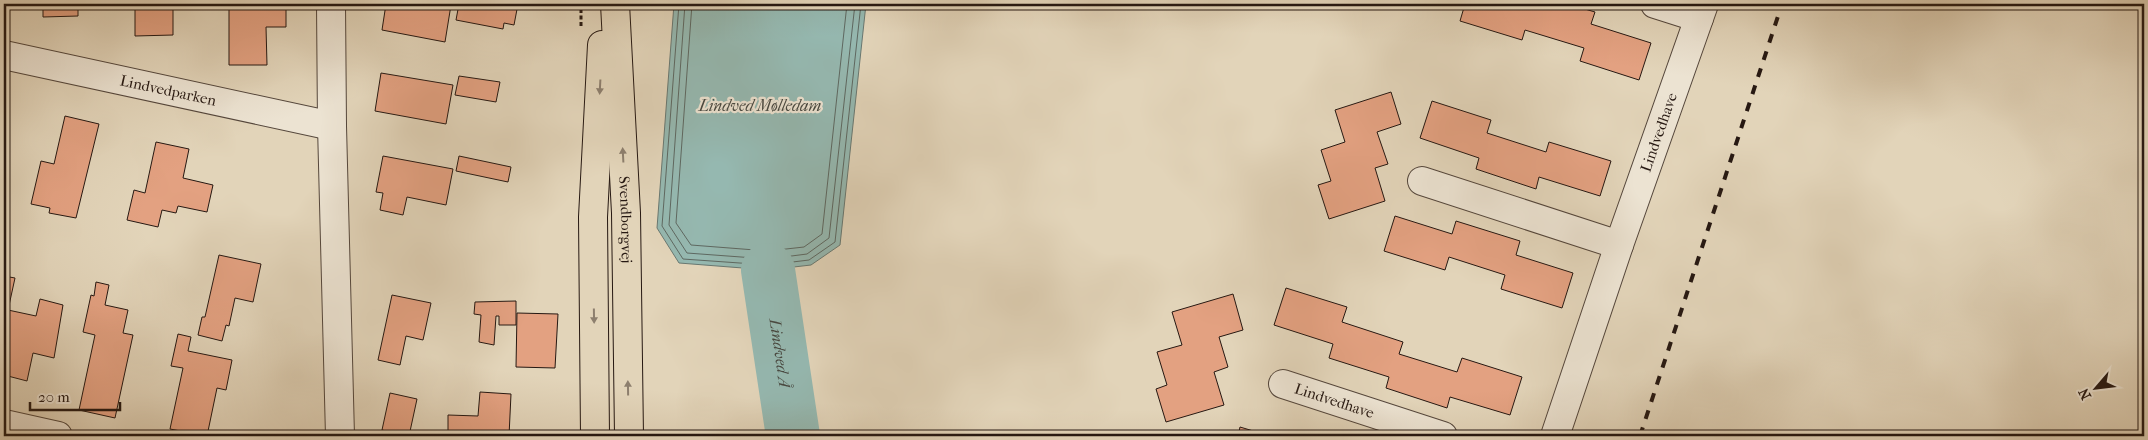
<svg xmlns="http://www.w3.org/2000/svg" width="2148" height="440" viewBox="0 0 2148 440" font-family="'IM FELL French Canon',serif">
	<rect width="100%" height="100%" fill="#e2d4b9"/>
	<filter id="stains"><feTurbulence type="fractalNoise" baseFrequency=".004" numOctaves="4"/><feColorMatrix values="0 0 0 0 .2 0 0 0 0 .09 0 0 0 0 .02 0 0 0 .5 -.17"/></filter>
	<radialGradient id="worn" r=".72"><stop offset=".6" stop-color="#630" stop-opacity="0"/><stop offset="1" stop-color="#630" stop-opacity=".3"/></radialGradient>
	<polygon fill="#95b8b0" stroke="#697871" points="674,4 866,4 840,245 811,265 768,270 679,263 657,228"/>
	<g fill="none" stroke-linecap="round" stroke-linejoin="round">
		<g stroke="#5e6861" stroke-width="1">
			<polyline points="679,4 662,226 683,259 768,265 809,260 835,242 861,4"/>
			<polyline points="685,4 669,225 687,253 768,259 807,254 829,238 855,4"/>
			<polyline points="692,4 676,223 691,245 768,251 804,247 822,234 847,4"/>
		</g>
		<path stroke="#95b8b0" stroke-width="54" id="s1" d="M768,270L793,436"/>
	</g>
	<g fill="#e3a181" stroke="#261812">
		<polygon points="43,4 78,4 78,16 43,17"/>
		<polygon points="135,4 173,4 173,35 135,36"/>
		<polygon points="229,4 286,4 286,27 266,27 267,65 229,65"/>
		<polygon points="386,4 451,5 445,42 382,30"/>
		<polygon points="459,4 518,4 514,25 504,23 503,29 456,20"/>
		<polygon points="1465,4 1568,4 1595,12 1591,24 1651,43 1639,80 1580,61 1584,48 1525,30 1522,40 1460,21"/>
		<polygon points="381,73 453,85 446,124 375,111"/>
		<polygon points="459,76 500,82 496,102 455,95"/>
		<polygon points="1391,92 1401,124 1377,132 1388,164 1375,168 1385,201 1329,219 1318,185 1331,181 1321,150 1345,142 1335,110"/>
		<polygon points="1432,101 1491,120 1487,133 1546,152 1549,142 1611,161 1600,196 1539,177 1536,189 1476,169 1479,158 1420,138"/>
		<polygon points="65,116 99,124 76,218 49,213 50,208 31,204 41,161 54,164"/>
		<polygon points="156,142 189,149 183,178 213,185 207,212 178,206 176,213 162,210 158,227 127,220 134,190 145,193"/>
		<polygon points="383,156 453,169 446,205 407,197 403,215 380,210 383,193 376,192"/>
		<polygon points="459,156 511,167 508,182 456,171"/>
		<polygon points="1395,216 1452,234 1456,221 1520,241 1516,255 1573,273 1562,308 1501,289 1505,275 1449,257 1445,270 1384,251"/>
		<polygon points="219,255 261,264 253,302 235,298 229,326 226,325 222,341 198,335 202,317 205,317"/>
		<polygon points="4,276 15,278 8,310 36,316 40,299 63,305 54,358 33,353 27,381 4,375"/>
		<polygon points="96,282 109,285 105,305 128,310 123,333 133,335 115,418 79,410 95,335 83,332 91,295 94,296"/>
		<polygon points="1286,288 1347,307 1342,322 1403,342 1399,354 1457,372 1462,358 1522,377 1510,415 1450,397 1447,408 1386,388 1389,377 1329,358 1333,344 1274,325"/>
		<polygon points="1233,294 1243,330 1219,337 1228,367 1214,372 1224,405 1166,422 1156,389 1167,385 1157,352 1182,345 1172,312"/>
		<polygon points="392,295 431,303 423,340 406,336 400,365 378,360"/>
		<polygon points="516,301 516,325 499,325 499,316 496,316 494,345 479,342 481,315 474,314 475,302"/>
		<polygon points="517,313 558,314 555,368 516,367"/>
		<polygon points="178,334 191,337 188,351 232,360 226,390 217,388 207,436 170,429 183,368 171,366"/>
		<polygon points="480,392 511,394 509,436 448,436 448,415 478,416"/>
		<polygon points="390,393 417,399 409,436 382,430"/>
		<polygon points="1240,427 1270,436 1238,436"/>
		<polygon points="1303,432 1318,436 1302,436"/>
	</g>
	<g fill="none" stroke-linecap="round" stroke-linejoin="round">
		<defs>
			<g id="minor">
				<polyline points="331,4 332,126 340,436"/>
				<polyline points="1655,4 1699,18"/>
				<path id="s2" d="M4,55L332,126"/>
				<polyline points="1422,181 1619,245"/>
				<path id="s3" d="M1283,384L1443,436"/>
				<polyline points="4,424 58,436"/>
				<path id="s4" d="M1555,436L1619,245L1704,4"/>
			</g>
			<g id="major">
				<path id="s5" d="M615,4L626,213L629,436"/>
				<polyline points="595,436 593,217 602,45"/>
			</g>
		</defs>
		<use href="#minor" stroke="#55473c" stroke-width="30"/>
		<use href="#major" stroke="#261812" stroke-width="30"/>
		<polyline stroke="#261812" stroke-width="3" stroke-dasharray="4 2.5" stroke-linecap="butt" points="581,26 581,4"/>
		<use href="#minor" stroke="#ece3d2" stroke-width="28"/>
		<use href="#major" stroke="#e2d4b9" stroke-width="28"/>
		<polyline stroke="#261812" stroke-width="4" stroke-dasharray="9 9" stroke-linecap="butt" points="1640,436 1782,4"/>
	</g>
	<defs><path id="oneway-solid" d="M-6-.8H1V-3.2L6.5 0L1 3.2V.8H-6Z" transform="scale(1.25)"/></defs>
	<g fill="#8d7f6e">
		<use href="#oneway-solid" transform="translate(600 87) rotate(93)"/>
		<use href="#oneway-solid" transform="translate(623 155) rotate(-93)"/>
		<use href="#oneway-solid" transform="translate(594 316) rotate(89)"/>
		<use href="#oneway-solid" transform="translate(628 388) rotate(-91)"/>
	</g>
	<g text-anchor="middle" stroke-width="4.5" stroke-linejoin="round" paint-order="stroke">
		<g font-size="15" fill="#261812" stroke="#ece3d2">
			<text dy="5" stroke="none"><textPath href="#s2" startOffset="168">Lindvedparken</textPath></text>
			<text dy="5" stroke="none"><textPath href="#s4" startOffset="321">Lindvedhave</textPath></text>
			<text dy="5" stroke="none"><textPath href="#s5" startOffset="216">Svendborgvej</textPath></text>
			<text dy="5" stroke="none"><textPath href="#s3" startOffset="54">Lindvedhave</textPath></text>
		</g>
		<g font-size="16" font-style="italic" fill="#474841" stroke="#ece3d2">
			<text x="760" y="111">Lindved Mølledam</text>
			<text dy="6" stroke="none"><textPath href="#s1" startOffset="84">Lindved Å</textPath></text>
		</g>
	</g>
	<rect width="2148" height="440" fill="none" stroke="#e2d4b9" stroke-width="20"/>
	<rect x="5" y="5" width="2138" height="430" fill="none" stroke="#261812" stroke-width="2.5"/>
	<rect x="10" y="10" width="2128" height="420" fill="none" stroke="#261812"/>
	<g transform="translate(2096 388) rotate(242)" stroke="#ece3d2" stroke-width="4" paint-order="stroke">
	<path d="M0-4L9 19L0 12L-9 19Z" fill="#261812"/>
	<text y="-8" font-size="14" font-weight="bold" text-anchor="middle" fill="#261812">N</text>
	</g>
	<path d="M30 402v8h90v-8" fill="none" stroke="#261812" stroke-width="2.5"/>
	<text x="38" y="402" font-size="15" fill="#261812" stroke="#ece3d2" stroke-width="4" paint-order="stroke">20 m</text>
	<rect width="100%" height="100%" filter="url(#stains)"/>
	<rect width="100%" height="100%" fill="url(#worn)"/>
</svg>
